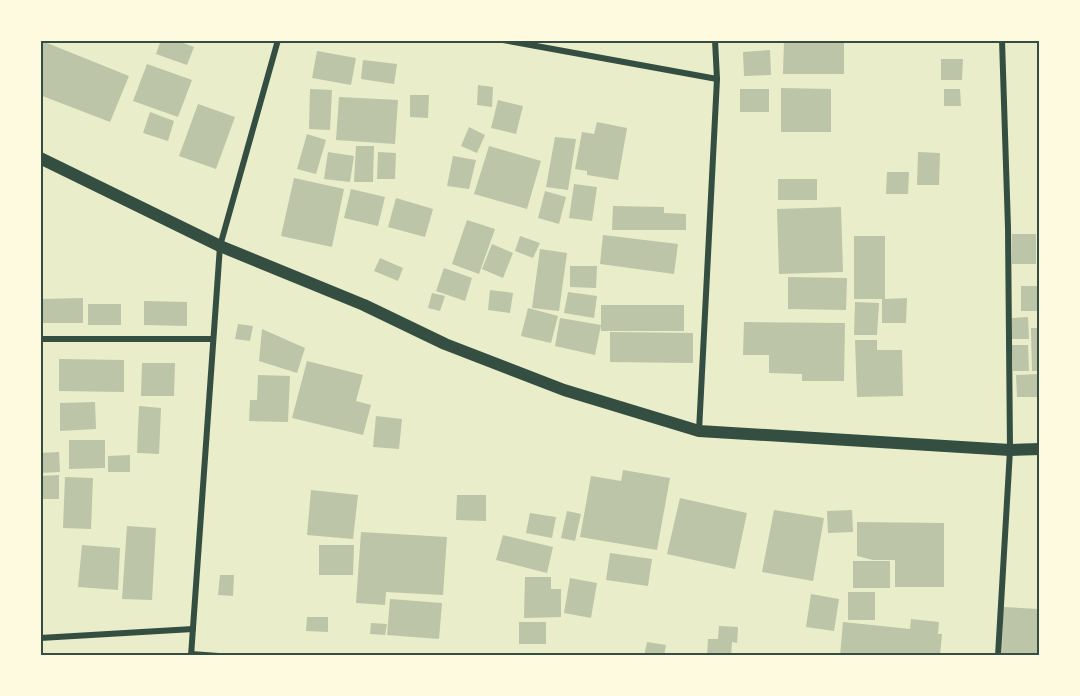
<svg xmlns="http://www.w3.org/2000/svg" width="1080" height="696" viewBox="0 0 1080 696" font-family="Signika,sans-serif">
	<rect width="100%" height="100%" fill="#e9edc9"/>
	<g fill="#bcc5a7">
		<polygon points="161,40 175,40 194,47 187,65 156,54"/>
		<polygon points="42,41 129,76 110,122 40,95"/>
		<polygon points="784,41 844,42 844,74 783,74"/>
		<polygon points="770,50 771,75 744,76 743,52"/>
		<polygon points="317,51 356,58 351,85 312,78"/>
		<polygon points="941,59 963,59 962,80 941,80"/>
		<polygon points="363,60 397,64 394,84 361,79"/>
		<polygon points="147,64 192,80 178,117 133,101"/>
		<polygon points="478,85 493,87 492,107 477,105"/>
		<polygon points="781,88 831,89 831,132 781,132"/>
		<polygon points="310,89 332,90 330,130 309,129"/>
		<rect x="740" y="89" width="29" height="23"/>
		<polygon points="944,89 960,89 961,106 944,106"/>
		<polygon points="410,95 429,95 428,118 410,117"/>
		<polygon points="339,97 398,100 395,144 336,140"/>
		<polygon points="498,100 523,106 516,134 491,128"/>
		<polygon points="198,104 235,117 216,169 179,156"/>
		<polygon points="150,112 174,121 168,141 143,133"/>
		<polygon points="597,122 627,128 618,180 587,175 587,171 575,169 582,132 594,134"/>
		<polygon points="469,127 485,135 477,153 461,146"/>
		<polygon points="307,134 326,140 316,174 297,169"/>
		<polygon points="555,137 576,139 568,190 546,187"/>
		<polygon points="356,146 374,146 373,182 354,182"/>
		<polygon points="489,146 541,161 527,209 474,194"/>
		<polygon points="328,152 354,156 350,182 324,179"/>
		<polygon points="378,152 396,153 395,179 377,179"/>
		<polygon points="918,152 940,153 939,185 917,185"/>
		<polygon points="453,156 476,160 469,189 447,186"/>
		<polygon points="887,172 909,172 908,194 886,194"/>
		<polygon points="294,178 344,189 332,247 281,236"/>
		<rect x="778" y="179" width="39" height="21"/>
		<polygon points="574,184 597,187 592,221 569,218"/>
		<polygon points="351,189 385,197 378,226 344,218"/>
		<polygon points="545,191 566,197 559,224 538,218"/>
		<polygon points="396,198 433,209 425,237 388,227"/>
		<polygon points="613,206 664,207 664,213 686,214 686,230 612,230"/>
		<polygon points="841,207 843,272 779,274 777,209"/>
		<polygon points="467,220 495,229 479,274 452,264"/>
		<rect x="1012" y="234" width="24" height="30"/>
		<polygon points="603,235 678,244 674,274 600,264"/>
		<polygon points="520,236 540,243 533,258 515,251"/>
		<polygon points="854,236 885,236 885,299 907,298 906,323 882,323 882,299 854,299"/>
		<polygon points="492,244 513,253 503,278 482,269"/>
		<polygon points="540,249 567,253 559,311 532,308"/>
		<polygon points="380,258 403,268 398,281 374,271"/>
		<polygon points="570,266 597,266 596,288 570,287"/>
		<polygon points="444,268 472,278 465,301 436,291"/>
		<polygon points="788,277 847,278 846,310 788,309"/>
		<rect x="1021" y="286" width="19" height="25"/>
		<polygon points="490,290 513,293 510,313 488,310"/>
		<polygon points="568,292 597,296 594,318 564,313"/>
		<polygon points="432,293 445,296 440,311 428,308"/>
		<polygon points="83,298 83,323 40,323 40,299"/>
		<polygon points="144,301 187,302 187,326 144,325"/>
		<polygon points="855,302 879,303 877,335 854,335"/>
		<rect x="88" y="304" width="33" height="21"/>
		<rect x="601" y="305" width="83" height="26"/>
		<polygon points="528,308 558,316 551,343 521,336"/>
		<polygon points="1028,317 1029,339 1012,339 1012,318"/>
		<polygon points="560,318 601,325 595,355 555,346"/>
		<polygon points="744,322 845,323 844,381 802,381 802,374 769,373 769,355 743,355"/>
		<polygon points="238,324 253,326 250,341 235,339"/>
		<polygon points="1031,328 1040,328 1040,371 1032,371"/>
		<polygon points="262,329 305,348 297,373 259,361"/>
		<polygon points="610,332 693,333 693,363 610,362"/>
		<polygon points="855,340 877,340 877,350 902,350 903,396 857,397"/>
		<polygon points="1012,345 1028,345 1029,371 1013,371"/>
		<polygon points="59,359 124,360 124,392 59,391"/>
		<polygon points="307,361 363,375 356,401 371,405 363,435 292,418"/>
		<polygon points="142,363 175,363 174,396 141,396"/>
		<polygon points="1040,374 1040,397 1017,397 1016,375"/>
		<polygon points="258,375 290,376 288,422 249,421 250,400 257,400"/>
		<polygon points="95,402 96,429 60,431 60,403"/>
		<polygon points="139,406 161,408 159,454 137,453"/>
		<polygon points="376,416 402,419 399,449 373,447"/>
		<polygon points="69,440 105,440 105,468 69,469"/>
		<polygon points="59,452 60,472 40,473 40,453"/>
		<polygon points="130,455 130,472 108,472 108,456"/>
		<polygon points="623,470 670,478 657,550 580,537 591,476 621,481"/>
		<polygon points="59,475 59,499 40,499 40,476"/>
		<polygon points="65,477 93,478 91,529 63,528"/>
		<polygon points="311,490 358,495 353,539 307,535"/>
		<polygon points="457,495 486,495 486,521 456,520"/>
		<polygon points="680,498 747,513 735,569 667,554"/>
		<polygon points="774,510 824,518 813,581 762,572"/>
		<polygon points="852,510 853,532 828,533 827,511"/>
		<polygon points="567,511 581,514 575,541 561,538"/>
		<polygon points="530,513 556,517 552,538 526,533"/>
		<polygon points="857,522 944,523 944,587 895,587 895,560 873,560 857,556"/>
		<polygon points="127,526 156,528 152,600 122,599"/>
		<polygon points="361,532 447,537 443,595 386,592 385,605 356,603"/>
		<polygon points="503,535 553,547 547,573 496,560"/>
		<polygon points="82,545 120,548 118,590 78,587"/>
		<polygon points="319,545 354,545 353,575 319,575"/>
		<polygon points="610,553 652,559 648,586 606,580"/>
		<rect x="853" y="561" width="37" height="27"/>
		<polygon points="220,575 234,575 233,596 218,595"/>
		<polygon points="525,577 551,577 551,589 561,589 561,617 524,618"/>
		<polygon points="570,578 597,583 591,618 564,613"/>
		<rect x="848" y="592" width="27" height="28"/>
		<polygon points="811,594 839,599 834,631 806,627"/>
		<polygon points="390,599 442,603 439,639 387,635"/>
		<polygon points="1003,607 1038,609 1037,656 1002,656"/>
		<polygon points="307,617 328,617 328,632 306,631"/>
		<polygon points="911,619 939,622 938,634 942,634 940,656 840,656 843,622 910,629"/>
		<rect x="519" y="622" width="27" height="22"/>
		<polygon points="371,623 387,624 385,635 370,634"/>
		<polygon points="719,626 738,627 737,643 732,642 731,656 707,656 708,639 718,639"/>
		<polygon points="647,642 666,645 664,656 644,656"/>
	</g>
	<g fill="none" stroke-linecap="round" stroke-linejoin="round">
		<g stroke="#344e41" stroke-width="6">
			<polyline points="503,40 717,79"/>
			<polyline points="40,339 212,339"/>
			<polyline points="699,431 717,79 715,40"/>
			<polyline points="40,638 193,629"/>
			<polyline points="191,654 219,656"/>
			<polyline points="191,656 220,246 278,40"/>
			<polyline points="998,656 1010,450 1008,228 1002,40"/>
		</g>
		<polyline stroke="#344e41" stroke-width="12" points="40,158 220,246 364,305 445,344 564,390 699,431 1010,450 1040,449"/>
	</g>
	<rect width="1080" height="696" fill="none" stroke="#fefae0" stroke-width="84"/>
	<rect x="42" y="42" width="996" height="612" fill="none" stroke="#344e41" stroke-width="2"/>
</svg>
